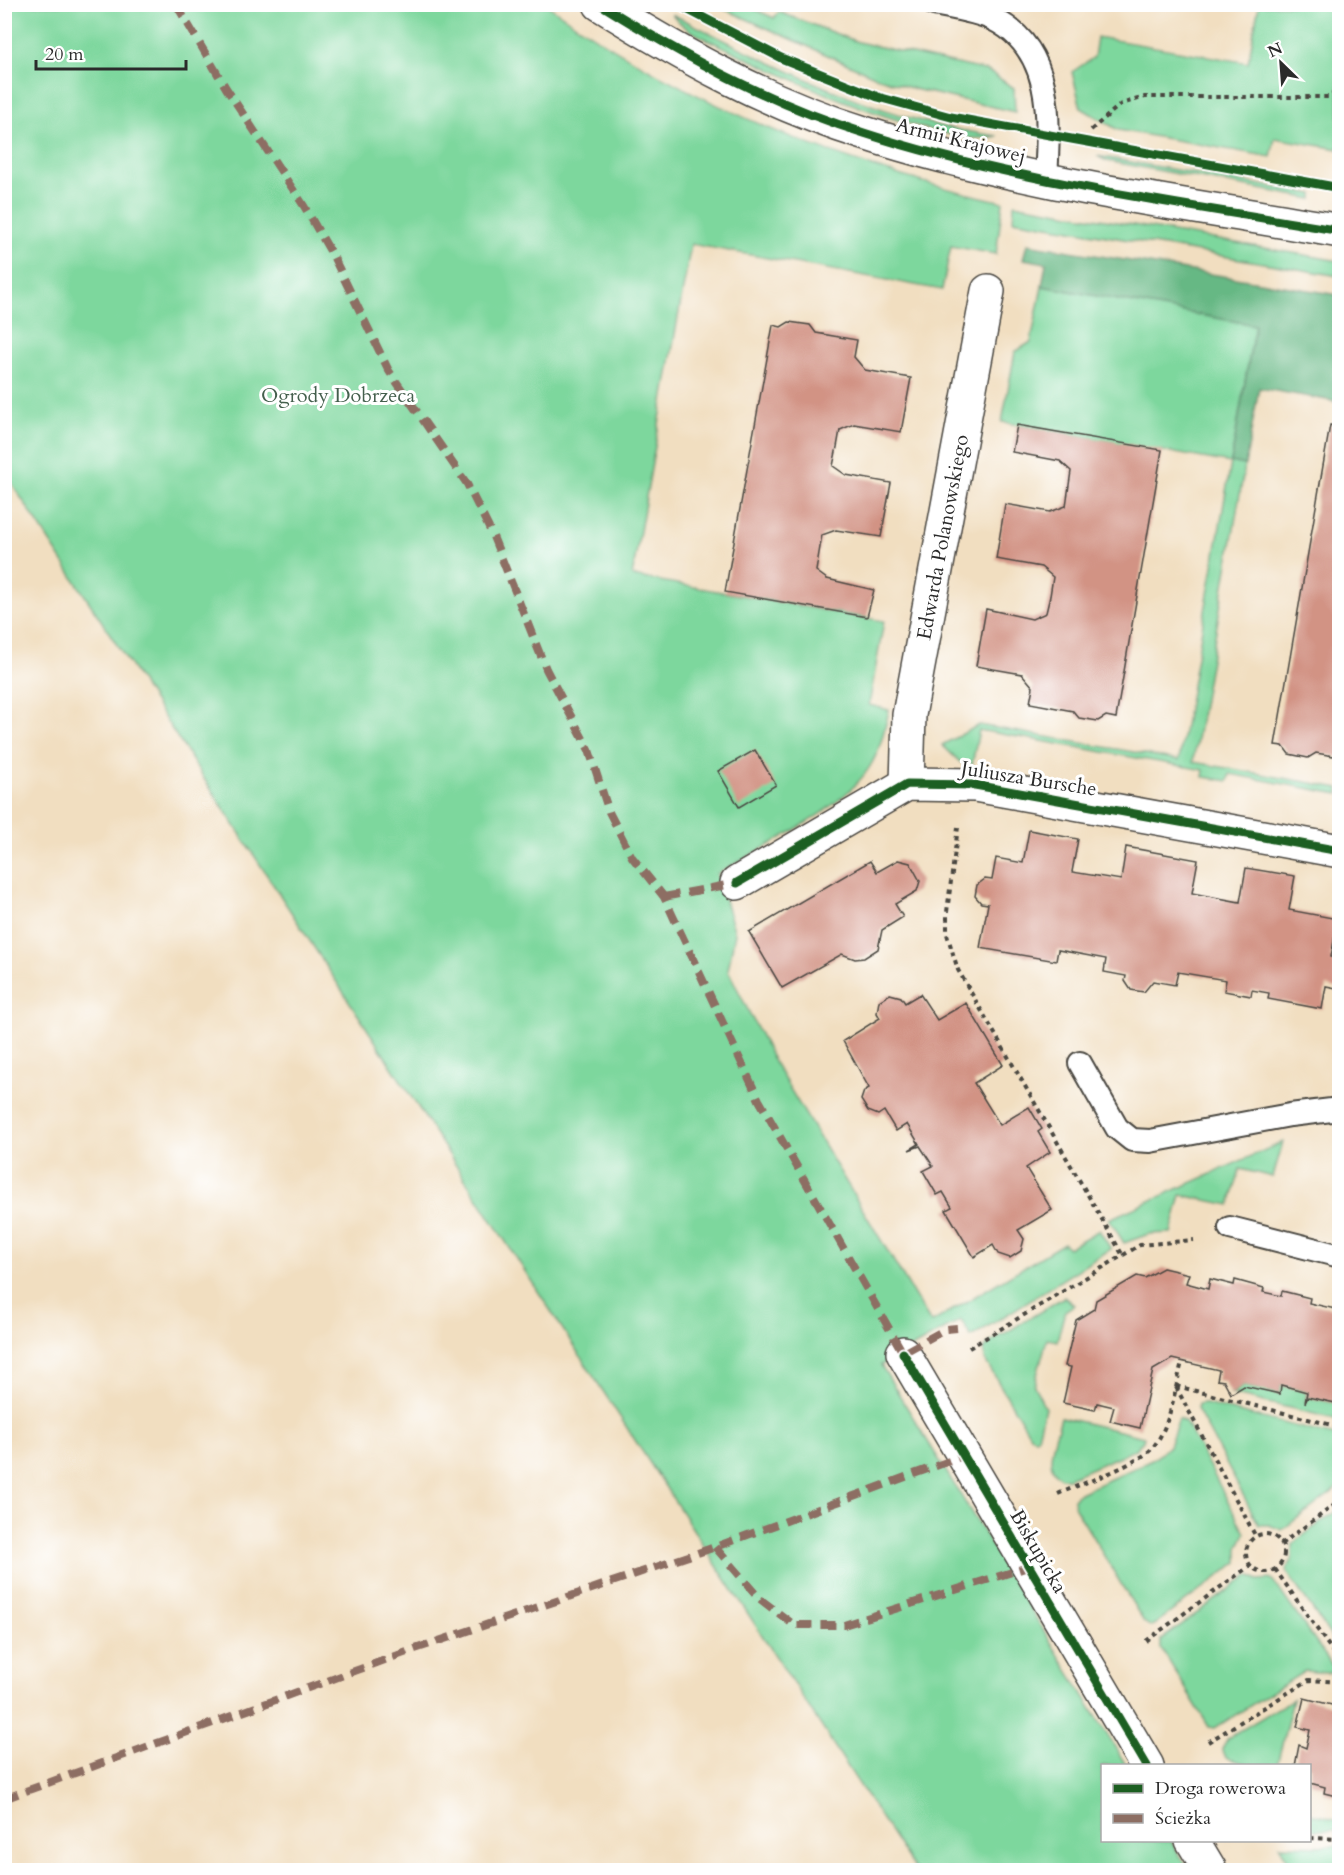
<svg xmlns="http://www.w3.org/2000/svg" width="1344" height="1875" viewBox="0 0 1344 1875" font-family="Cardo,serif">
	<rect width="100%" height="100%" fill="#fff"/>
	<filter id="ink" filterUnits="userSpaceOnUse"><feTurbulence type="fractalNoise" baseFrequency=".0167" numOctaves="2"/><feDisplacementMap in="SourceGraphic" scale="12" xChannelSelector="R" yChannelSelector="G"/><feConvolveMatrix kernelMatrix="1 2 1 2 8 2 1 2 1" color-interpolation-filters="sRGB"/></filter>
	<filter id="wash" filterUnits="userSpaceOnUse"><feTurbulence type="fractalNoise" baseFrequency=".008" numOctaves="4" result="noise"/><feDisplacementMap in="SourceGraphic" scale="24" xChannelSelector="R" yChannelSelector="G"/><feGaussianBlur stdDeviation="1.35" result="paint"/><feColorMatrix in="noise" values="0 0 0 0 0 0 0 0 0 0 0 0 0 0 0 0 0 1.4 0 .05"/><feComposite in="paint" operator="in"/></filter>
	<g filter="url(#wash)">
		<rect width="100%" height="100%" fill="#f1dec0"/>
		<g fill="#7dd79d" stroke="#548164" stroke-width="1.5">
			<path d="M5,5H547C684,102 840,166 1003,202L996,254L951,246L942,290L691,244L632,576L884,621L869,705L889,710C885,728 881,747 872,763C847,809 762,847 717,874L735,933L728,970L775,1064L931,1323L1064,1243L1068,1248L1099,1230L1111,1249L971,1337L961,1320L881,1365L1126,1765L1102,1766V1840L1171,1841L1189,1870H915L5,473Z"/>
			<polygon points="715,5 745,5 774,18 779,12 858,42 988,71 1014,88 1015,112 914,89 879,78"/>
			<polygon points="1259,5 1339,5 1339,149 1275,138 1271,157 1118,130 1081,108 1072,72 1094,57 1097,37 1248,63"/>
			<path d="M672,14C775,65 882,123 998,136C984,139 971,139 957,136C878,119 802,85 730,50C710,40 685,32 672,14Z"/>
			<polygon points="1097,156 1313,194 1313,199 1107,161"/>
			<polygon points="1014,204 1339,261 1339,276 1013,220"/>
			<polygon points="1042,286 1255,325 1231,462 1245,465 1193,762 1339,788 1339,794 1230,774 1228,781 1203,777 1204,770 979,730 972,765 960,762 942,745 979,725 1179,760 1231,463 1002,422 1015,352 1031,342"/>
			<polygon points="1283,1142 1273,1177 1240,1169 1230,1205 1181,1195 1171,1233 1149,1234 1124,1243 1109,1219"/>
			<polygon points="1064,1297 1074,1305 1065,1311 1057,1341 1047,1339 1034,1386 1045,1407 1038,1437 1035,1439 1030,1435 985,1360 984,1350 989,1343"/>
			<polygon points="1281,1385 1307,1392 1305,1403 1308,1397 1339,1404 1339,1420 1231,1394 1244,1386 1280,1394"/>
			<polygon points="1202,1403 1339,1437 1339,1487 1282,1530 1269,1525 1259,1525 1197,1409 1198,1404"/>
			<path d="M1061,1417L1144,1437L1143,1441L1134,1450L1069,1478H1061C1041,1468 1057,1434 1061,1417Z"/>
			<polygon points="1179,1418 1185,1421 1245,1533 1238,1548 1238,1562 1151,1627 1144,1622 1074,1506 1074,1499 1080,1493 1154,1459 1169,1446"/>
			<polygon points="1339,1509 1339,1648 1286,1571 1292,1560 1292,1544"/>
			<polygon points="1249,1575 1258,1580 1272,1579 1336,1671 1327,1673 1305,1671 1215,1728 1209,1727 1161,1648 1161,1640"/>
			<polygon points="1293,1699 1277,1765 1250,1765 1226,1758 1222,1748 1228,1738"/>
			<polygon points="1310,1813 1339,1820 1339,1830 1310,1830"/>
			<polygon points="1279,1845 1339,1846 1339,1870 1294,1870"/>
		</g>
		<polygon fill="#66b884" stroke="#487258" stroke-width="1.5" points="1027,244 1339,295 1339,402 1259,388 1245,465 1231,462 1255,325 1042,286 1046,263 1023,259"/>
		<g id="blocks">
			<g fill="#d29384">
				<polygon points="789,322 810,325 816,333 857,340 854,357 865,370 911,378 901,432 854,424 840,430 837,447 833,466 846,475 891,483 881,537 836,530 822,535 816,571 827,579 874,590 867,617 725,592 773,325 781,327"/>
				<polygon points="1017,425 1162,450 1116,718 1106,716 1098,721 1079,718 1073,711 1030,703 1033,687 1022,674 976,666 986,609 1032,619 1046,613 1050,596 1053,577 1041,567 996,559 1005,504 1050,512 1066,506 1071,471 1060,461 1012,452"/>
				<polygon points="1330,425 1340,426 1340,757 1316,753 1308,758 1289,754 1283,746 1275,745"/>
				<polygon points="755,750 776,785 739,807 718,771"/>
				<polygon points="1029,830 1078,839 1072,872 1121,880 1126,847 1198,860 1192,893 1240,902 1246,868 1295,876 1289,910 1338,919 1331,957 1340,959 1340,985 1336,988 1326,986 1322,1009 1268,999 1269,993 1252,990 1251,996 1224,991 1226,980 1178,972 1175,985 1153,981 1144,992 1131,990 1125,981 1126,976 1104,972 1106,959 1058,950 1056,961 980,948 988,904 981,903 975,896 977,885 985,879 992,880 996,858 1023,863"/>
				<polygon points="898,860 910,863 920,881 917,891 895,904 903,917 882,930 878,949 864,958 855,959 842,954 782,988 749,932 870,861 877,872"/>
				<polygon points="890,994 901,997 905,1003 920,994 937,1020 966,1003 1003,1065 974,1083 1000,1125 1029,1107 1042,1129 1038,1132 1050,1152 1026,1168 1052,1210 1018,1230 1024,1239 1021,1251 1010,1258 998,1254 993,1245 974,1257 946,1210 952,1207 943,1192 937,1195 923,1171 933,1166 920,1146 909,1150 919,1144 907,1124 896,1131 884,1111 878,1115 868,1111 861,1100 864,1091 869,1088 843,1041 880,1018 877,1013 879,1001"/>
				<polygon points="1163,1268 1189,1274 1186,1283 1208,1289 1210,1279 1234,1285 1235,1280 1264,1288 1263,1292 1281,1296 1282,1291 1310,1298 1309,1303 1340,1310 1340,1404 1308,1397 1305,1403 1307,1392 1281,1385 1280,1394 1244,1386 1231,1394 1224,1381 1217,1380 1219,1370 1172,1359 1153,1370 1140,1428 1110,1421 1114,1407 1097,1403 1095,1410 1063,1403 1071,1367 1065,1366 1076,1320 1094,1309 1096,1300 1137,1276 1145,1278"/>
				<polygon points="1304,1698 1340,1707 1340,1797 1324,1793 1325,1787 1310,1783 1310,1766 1295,1766 1299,1745 1306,1748 1310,1730 1297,1727"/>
			</g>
		</g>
	</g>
	<g filter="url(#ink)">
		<use href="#blocks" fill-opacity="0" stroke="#494641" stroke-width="1.5"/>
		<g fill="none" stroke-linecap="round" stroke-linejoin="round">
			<defs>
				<g id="service">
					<path d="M934,4C953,8 975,11 993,19C1055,49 1049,122 1046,180"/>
					<polyline points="1080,1063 1117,1128 1132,1140 1150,1141 1290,1115 1340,1109"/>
					<polyline points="1230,1228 1340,1256"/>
				</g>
				<g id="minor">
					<path id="s1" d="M907,784L909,715L988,291"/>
					<polyline points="737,883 907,784 975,785 1340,851"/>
					<polyline points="903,1353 1147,1766"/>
					<polyline points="1192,1840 1210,1870"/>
				</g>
				<path id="tertiary" d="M600,4C683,56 770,104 864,133C1018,183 1180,203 1340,231"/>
			</defs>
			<use href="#service" stroke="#494641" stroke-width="26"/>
			<use href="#minor" stroke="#494641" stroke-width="36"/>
			<use href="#tertiary" stroke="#494641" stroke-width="36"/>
			<g stroke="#494641" stroke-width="4" stroke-dasharray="4.5 4.5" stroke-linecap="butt">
				<polyline points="1091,130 1121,104 1145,97 1328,97 1340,90"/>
				<polyline points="958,827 947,912 947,934 958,970 1122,1254"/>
				<polyline points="969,1348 1140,1245 1194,1240"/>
				<polyline points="1176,1386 1340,1427"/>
				<polyline points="1176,1387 1256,1537"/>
				<path d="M1058,1494C1080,1484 1141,1464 1154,1446C1171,1424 1175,1388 1182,1362"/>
				<circle cx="1265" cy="1553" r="19"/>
				<polyline points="1281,1544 1340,1501"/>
				<polyline points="1275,1569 1340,1662"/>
				<polyline points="1146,1641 1251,1565"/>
				<polyline points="1208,1742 1309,1680 1340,1682"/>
				<polyline points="1310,1838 1340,1839"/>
			</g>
			<use href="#service" stroke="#fff" stroke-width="22"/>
			<use href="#minor" stroke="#fff" stroke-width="33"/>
			<use href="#tertiary" stroke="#fff" stroke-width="33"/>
			<g stroke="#8d6e63" stroke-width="8" stroke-dasharray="15 8" stroke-linecap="butt">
				<polyline points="176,4 226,88 304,206 333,256 389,371 467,484 492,534 546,669 589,750 609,812 632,857 664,897 759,1100 903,1353 946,1329 957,1328"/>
				<polyline points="664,897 737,883"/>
				<polyline points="715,1547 760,1599 794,1625 844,1625 1028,1567"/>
				<polyline points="4,1799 415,1649 715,1547 963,1456"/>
			</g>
			<defs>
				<g id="cycleway">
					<path d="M600,4C683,56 770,104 864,133C1018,183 1180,203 1340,231"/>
					<polyline points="677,4 781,58 878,97 951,117 1340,188"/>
					<polyline points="737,883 907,784 975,785 1340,851"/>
					<polyline points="903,1353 1147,1766"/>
				</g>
			</defs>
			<use href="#cycleway" stroke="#fff" stroke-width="13"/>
			<use href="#cycleway" stroke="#1b5e20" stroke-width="9"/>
		</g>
	</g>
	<g text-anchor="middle" stroke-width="6" stroke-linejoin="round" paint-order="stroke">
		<g font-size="20" fill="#2b2b2b" stroke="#fff">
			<text transform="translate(961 140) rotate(14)" y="7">Armii Krajowej</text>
			<text dy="7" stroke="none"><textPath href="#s1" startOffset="250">Edwarda Polanowskiego</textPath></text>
			<text transform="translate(1029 778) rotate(9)" y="7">Juliusza Bursche</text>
			<text transform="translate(1039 1551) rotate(60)" y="7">Biskupicka</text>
		</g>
		<g font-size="20" fill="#445f4d" stroke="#fff">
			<text x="338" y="402">Ogrody Dobrzeca</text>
		</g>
	</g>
	<rect width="1344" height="1875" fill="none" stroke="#fff" stroke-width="24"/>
	<rect x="1101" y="1764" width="210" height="78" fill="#ffffff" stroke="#aaaaaa" stroke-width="1.5"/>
	<rect x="1113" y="1784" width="30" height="9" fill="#1b5e20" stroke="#aaaaaa" stroke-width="1.5"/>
	<text x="1155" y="1794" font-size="18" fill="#2b2b2b">Droga rowerowa</text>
	<rect x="1113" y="1814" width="30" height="9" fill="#8d6e63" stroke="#aaaaaa" stroke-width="1.5"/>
	<text x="1155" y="1824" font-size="18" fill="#2b2b2b">Ścieżka</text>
	<g transform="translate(1281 63) rotate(335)" stroke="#ffffff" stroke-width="4.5" paint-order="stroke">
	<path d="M0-4.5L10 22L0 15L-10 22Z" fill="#2b2b2b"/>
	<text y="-9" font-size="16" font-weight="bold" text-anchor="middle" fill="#2b2b2b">N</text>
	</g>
	<path d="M36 60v9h150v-9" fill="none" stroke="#2b2b2b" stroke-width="3"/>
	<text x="45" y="60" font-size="18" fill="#2b2b2b" stroke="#ffffff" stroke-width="4.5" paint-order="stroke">20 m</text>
</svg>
